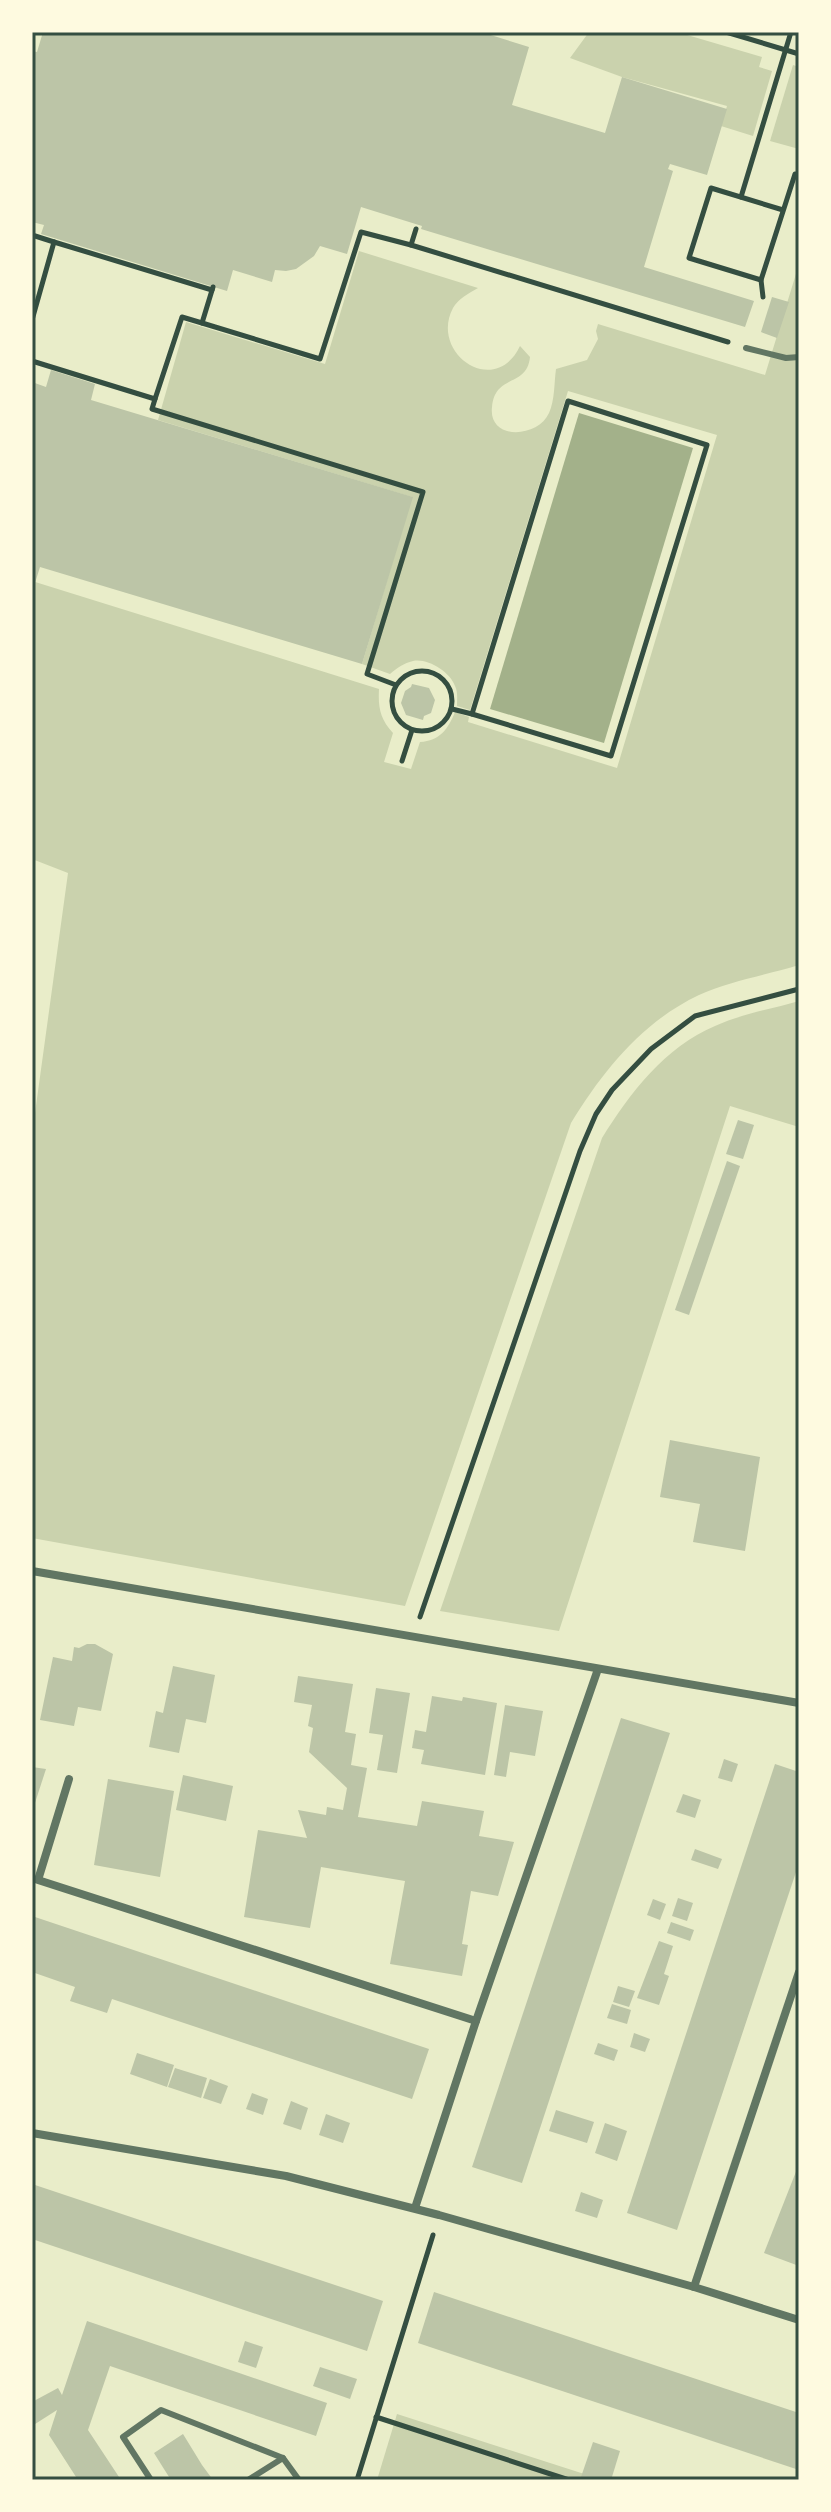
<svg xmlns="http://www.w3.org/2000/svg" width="831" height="2512" viewBox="0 0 831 2512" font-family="Karla,sans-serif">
	<rect width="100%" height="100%" fill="#e9edc9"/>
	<g fill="#cad2ad">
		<polygon points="589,32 677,32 762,57 759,67 772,71 753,136 721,126 727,106 622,77 570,58"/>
		<polygon points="793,65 799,67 799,149 770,141"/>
		<path d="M359,251L478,288C469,293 458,299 453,308C429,353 495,399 520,346L530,357C527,388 495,373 492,407C488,441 538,438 549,413C555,400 554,383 556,369L587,360L598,339L596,331L598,324L765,375L799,264V965C766,975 730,981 699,995C642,1022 603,1071 571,1123L405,1606L32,1538V1135L68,873L32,859V581L379,689C378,707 380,719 393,733L384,762L411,769L420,742C440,741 448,729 455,712L469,717L468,722L617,768L717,435L568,391L470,710L457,706C457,699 458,692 455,686C450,672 428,658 413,661C404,663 397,668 390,674L362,664L412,497L158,420L186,322L325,364Z"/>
		<path d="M799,1001V1127L730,1106L559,1631L440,1611L602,1138C630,1093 665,1047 715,1026C741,1014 772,1009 799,1001Z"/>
		<polygon points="397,2414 603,2480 377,2480"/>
	</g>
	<polygon fill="#a3b18a" points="579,413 693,448 604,743 490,709"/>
	<g fill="#bcc5a7">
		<polygon points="43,32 481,32 529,47 512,105 605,133 622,77 727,109 707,175 670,164 668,169 673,171 644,267 754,301 745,327 421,229 422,226 361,207 347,254 320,246 314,256 296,269 286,271 275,270 272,282 233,270 227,291 41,234 44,225 32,222 32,51 37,52"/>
		<polygon points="772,297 789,302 777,338 761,332"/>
		<polygon points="51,370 95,384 91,400 413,497 362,664 40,567 35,583 32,582 32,382 46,387"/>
		<polygon points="412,684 429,688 435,700 431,713 424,716 423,720 406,715 401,703 405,691 411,687"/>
		<polygon points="738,1120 754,1125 743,1159 726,1154"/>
		<polygon points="727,1161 740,1166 689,1315 675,1310"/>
		<polygon points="670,1440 760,1457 745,1551 693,1542 700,1504 660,1497"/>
		<polygon points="87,1644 95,1644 113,1654 101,1711 78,1707 74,1726 40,1720 53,1657 72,1661 74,1647 79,1648"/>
		<polygon points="173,1666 215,1675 206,1723 186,1719 179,1753 149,1747 156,1711 163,1713"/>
		<polygon points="298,1676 353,1684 345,1732 356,1734 351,1765 367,1768 358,1817 417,1826 422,1801 484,1811 479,1836 514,1842 498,1896 471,1891 462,1944 468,1945 462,1976 390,1964 405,1881 321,1867 310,1928 244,1917 258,1830 307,1838 298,1810 326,1815 327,1807 343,1810 347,1788 309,1752 313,1728 308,1726 312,1705 294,1702"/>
		<polygon points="376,1688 410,1693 397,1773 377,1770 383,1735 369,1733"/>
		<polygon points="432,1696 462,1701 463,1697 497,1703 485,1775 421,1764 424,1750 412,1748 415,1730 426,1732"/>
		<polygon points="505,1705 543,1711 535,1756 510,1752 506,1777 494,1775"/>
		<polygon points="621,1718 670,1733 522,2183 472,2167"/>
		<polygon points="724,1759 738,1764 732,1782 718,1778"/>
		<polygon points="775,1764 799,1772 799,1863 677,2230 627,2213"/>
		<polygon points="32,1767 46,1769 33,1809 32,1809"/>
		<polygon points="183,1775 233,1786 226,1821 176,1810"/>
		<polygon points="108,1779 174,1791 160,1877 94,1865"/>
		<polygon points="683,1794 701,1800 695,1818 676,1812"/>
		<polygon points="695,1849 722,1859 718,1869 691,1860"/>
		<polygon points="678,1898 693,1903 687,1921 672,1916"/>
		<polygon points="653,1899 666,1904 660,1920 647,1915"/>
		<polygon points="32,1916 429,2049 412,2099 112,1999 107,2013 70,2001 75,1987 32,1972"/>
		<polygon points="671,1922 694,1930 690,1941 667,1933"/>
		<polygon points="659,1941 673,1946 664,1974 669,1976 659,2005 637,1998"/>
		<polygon points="618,1986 635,1991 629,2007 613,2002"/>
		<polygon points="612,2004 631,2010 627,2024 607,2018"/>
		<polygon points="634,2033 650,2039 645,2052 630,2047"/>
		<polygon points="598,2043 618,2050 614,2061 594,2054"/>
		<polygon points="137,2053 174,2065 167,2087 130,2074"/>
		<polygon points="175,2068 207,2078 201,2098 168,2087"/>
		<polygon points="210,2079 228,2086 221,2104 203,2098"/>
		<polygon points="252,2093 268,2099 263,2115 246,2109"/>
		<polygon points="291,2101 308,2108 301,2130 283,2124"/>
		<polygon points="556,2110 594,2122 587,2143 549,2131"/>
		<polygon points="326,2114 350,2123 343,2143 319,2135"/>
		<polygon points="605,2123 627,2131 617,2161 595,2153"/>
		<polygon points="799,2164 799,2266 764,2253"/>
		<polygon points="32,2184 383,2301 367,2351 32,2239"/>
		<polygon points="581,2192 603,2200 597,2218 575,2211"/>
		<polygon points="434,2292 799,2413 799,2470 418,2343"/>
		<polygon points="87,2321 327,2403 316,2436 110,2366 88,2430 121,2480 78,2480 49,2435 57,2410 32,2426 32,2402 58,2388 62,2395"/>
		<polygon points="245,2341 263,2347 256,2368 238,2362"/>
		<polygon points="320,2367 357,2379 350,2399 313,2386"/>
		<polygon points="183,2434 202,2465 213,2480 171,2480 164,2469 154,2453"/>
		<polygon points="593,2442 620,2451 611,2480 590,2480 581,2477"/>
	</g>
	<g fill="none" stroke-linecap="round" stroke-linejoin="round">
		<g stroke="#344e41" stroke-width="5">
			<polyline points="726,32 799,54"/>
			<polyline points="741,197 791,32"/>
			<polyline points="783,210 711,188 689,258 761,280 795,174"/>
			<polyline points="32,235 54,242"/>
			<polyline points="411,245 416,229"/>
			<polyline points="761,280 763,297"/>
			<polyline points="213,287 202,323 320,359 361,232 411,245 728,342"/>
			<polyline points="32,320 54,242 212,290"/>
			<polyline points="32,361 155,399 182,317 202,323"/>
			<polyline points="155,399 152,409 423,492 367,674 396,685"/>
			<polygon points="568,401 707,445 611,756 472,714"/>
			<circle cx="422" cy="701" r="30"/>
			<polyline points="452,709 472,714"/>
			<polyline points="402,761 412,730"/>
			<polyline points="420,1617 580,1151 596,1114 612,1090 651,1049 695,1016 799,989"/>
			<polyline points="376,2417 569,2480"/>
			<polyline points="357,2480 433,2235"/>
		</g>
		<g stroke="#617663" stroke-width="6">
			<polyline points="746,348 786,358 799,357"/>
			<polyline points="151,2480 123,2437 161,2410 283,2458 299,2480"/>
			<polyline points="248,2480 283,2458"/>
		</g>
		<g stroke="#617663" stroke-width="8">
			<polyline points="32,1571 799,1703"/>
			<polyline points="69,1779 38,1880 476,2021"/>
			<polyline points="32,2133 286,2176 439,2215 694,2287 799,2320"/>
			<polyline points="415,2208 476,2021 598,1669"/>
			<polyline points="694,2287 799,1972"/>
		</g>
	</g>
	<rect width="831" height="2512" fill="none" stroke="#fefae0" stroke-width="68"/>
	<rect x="34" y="34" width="763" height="2444" fill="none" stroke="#344e41" stroke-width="3"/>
</svg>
